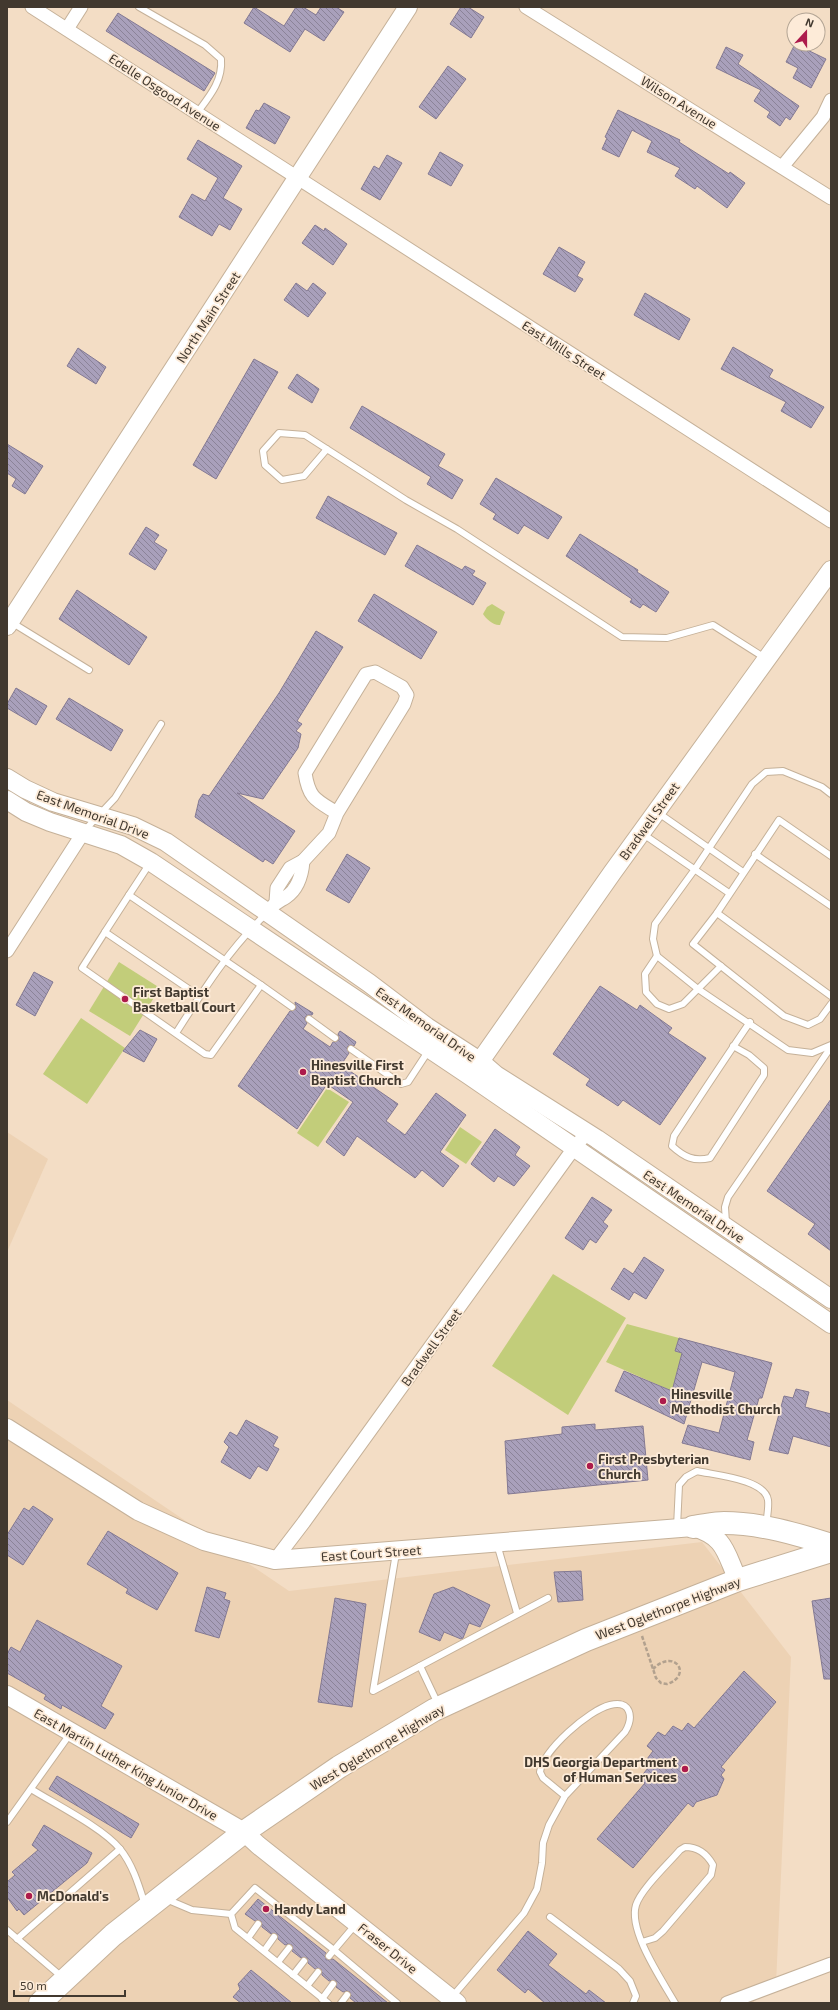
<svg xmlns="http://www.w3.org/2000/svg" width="838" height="2010" viewBox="0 0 838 2010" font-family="'Exo 2',sans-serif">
	<defs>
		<pattern id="building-back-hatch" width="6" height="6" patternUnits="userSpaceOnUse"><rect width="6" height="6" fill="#a9a0bb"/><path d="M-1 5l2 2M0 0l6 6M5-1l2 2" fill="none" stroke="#8b8398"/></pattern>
	</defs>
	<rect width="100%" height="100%" fill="#f3ddc5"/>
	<g fill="#edd2b4">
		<polygon points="7,1132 48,1159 7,1252"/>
		<polygon points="7,1400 289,1591 702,1542 791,1657 776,1984 752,2003 7,2003"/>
	</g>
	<g fill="#c2cd7a">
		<path d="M492,604L505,612L500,625C494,626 486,619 483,614L487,607Z"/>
		<polygon points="119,962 160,988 130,1036 89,1011"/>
		<polygon points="81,1018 125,1048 87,1104 43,1074"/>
		<polygon points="327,1088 349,1102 318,1147 297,1133"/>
		<polygon points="460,1127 482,1142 466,1164 445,1150"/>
		<polygon points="553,1274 626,1318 568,1415 492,1366"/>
		<polygon points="627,1324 679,1338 675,1351 682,1353 672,1391 606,1362"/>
	</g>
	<g fill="url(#building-back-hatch)" stroke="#837993">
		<polygon points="254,7 284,26 296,7 303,7 316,15 321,7 336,7 344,12 324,41 305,29 290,52 244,23"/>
		<polygon points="461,7 468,7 484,17 471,38 450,24"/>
		<polygon points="118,13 215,73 204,91 106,31"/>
		<polygon points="795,44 826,59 811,88 793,78 798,68 786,62"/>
		<polygon points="726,47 743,55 738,64 799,106 790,120 786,117 780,126 767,117 770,112 754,101 761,90 716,68"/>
		<polygon points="448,66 466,79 436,119 419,107"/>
		<polygon points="264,103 290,117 275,144 246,128 256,110 259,111"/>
		<polygon points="618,110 680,140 679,142 729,174 730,172 745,183 727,208 697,186 695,189 675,176 680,168 647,152 652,141 632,130 619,157 602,149 607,138 605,137"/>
		<polygon points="198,140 242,166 223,198 242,209 230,230 219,224 212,236 179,217 192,194 205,201 218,178 187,159"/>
		<polygon points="440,152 463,165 451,186 428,174"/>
		<polygon points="387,155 402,163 380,200 361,189 374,166 379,169"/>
		<polygon points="315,225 324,231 325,228 347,244 333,265 302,243"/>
		<polygon points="559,247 585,262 577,276 583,279 575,292 543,274"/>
		<polygon points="296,283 307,291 313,283 326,293 308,317 284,300"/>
		<polygon points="645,293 690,319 679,340 634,315"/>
		<polygon points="733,347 773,370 769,377 824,407 811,428 781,411 786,402 721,369"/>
		<polygon points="78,348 106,367 96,384 67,366"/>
		<polygon points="254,359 278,372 216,479 193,465"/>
		<polygon points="297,374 319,389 312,403 288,388"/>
		<polygon points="362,406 445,454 438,466 463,480 452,499 427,484 431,477 350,428"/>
		<polygon points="7,444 43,466 25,494 12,486 16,479 7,473"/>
		<polygon points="496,478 562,517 548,539 524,525 518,534 493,519 496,514 480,504"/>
		<polygon points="328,496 397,533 385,555 316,518"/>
		<polygon points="146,527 159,535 154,542 167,550 155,570 129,554"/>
		<polygon points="580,534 638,570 637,572 669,592 656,612 643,604 640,608 630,602 632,599 566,556"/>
		<polygon points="417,545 462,570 465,566 475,571 472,575 486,583 473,605 405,566"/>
		<polygon points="77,590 147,637 129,665 59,619"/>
		<polygon points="374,594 437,632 421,659 358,621"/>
		<polygon points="316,631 343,647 297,721 302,724 296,731 301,734 298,748 263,799 237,793 295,831 273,864 265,859 263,862 195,817 199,800 203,794 209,796 279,693"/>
		<polygon points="16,688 47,706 36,725 7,708 7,704"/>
		<polygon points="69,698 123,730 111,751 56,719"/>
		<polygon points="347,854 370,868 349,903 326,890"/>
		<polygon points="34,972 53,982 35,1016 16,1005"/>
		<polygon points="600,986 637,1010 640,1005 672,1028 668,1033 706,1058 660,1125 623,1100 618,1106 586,1085 590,1079 553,1054"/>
		<polygon points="295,1002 313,1013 312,1015 308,1015 305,1017 305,1020 307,1023 303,1029 330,1047 333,1042 339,1040 338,1034 340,1031 356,1042 354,1046 351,1045 347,1047 349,1053 341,1065 398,1104 386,1121 405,1135 436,1093 466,1115 440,1152 459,1166 443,1187 422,1170 415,1178 357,1136 344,1156 326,1142 353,1102 327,1084 297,1129 238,1086 290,1011 296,1009"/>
		<polygon points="140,1030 157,1039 144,1062 123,1051"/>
		<polygon points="831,1099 831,1251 808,1234 815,1224 767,1191"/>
		<polygon points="495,1129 520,1147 515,1155 530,1166 514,1186 498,1176 494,1182 471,1164"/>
		<polygon points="592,1197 612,1210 603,1222 608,1226 596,1243 590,1239 583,1250 565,1238"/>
		<polygon points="644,1257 664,1270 646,1299 634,1292 629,1300 611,1289 624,1268 633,1274"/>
		<polygon points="679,1338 772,1363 762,1398 759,1398 747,1440 754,1442 750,1460 682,1443 688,1425 719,1433 735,1372 702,1362 684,1424 615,1391 624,1371 672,1391 682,1353 675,1351"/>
		<polygon points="796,1389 809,1392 805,1407 831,1414 831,1447 793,1436 788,1454 769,1450 784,1396 793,1398"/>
		<polygon points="246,1420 278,1437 273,1446 279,1449 267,1471 258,1466 250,1479 221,1462 229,1447 224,1442 230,1432 237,1436"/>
		<polygon points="595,1424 595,1430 643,1426 648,1480 508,1494 505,1441 562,1434 562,1427"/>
		<polygon points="33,1506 53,1519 23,1565 7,1555 7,1535 24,1508 29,1511"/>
		<polygon points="108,1531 178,1573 157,1610 126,1593 128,1589 87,1564"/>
		<polygon points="581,1571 583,1600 558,1602 554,1572"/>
		<polygon points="207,1587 226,1593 224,1599 230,1601 219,1638 195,1631"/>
		<polygon points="453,1587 490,1605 480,1627 469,1623 463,1638 461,1639 444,1632 440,1641 419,1632 434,1594"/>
		<polygon points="335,1598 366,1604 352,1707 318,1702"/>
		<polygon points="831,1598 831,1679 824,1679 812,1601"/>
		<polygon points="37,1620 122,1666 101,1706 114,1714 105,1729 62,1705 61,1709 44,1699 46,1695 7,1673 7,1654 11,1647 20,1652"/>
		<polygon points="744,1671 776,1702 721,1767 725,1770 721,1775 724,1779 717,1795 696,1802 693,1807 688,1803 633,1868 597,1839 645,1783 640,1778 648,1768 644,1763 653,1751 647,1746 658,1732 665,1736 673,1726 682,1731 688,1723 694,1728"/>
		<polygon points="57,1776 139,1824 131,1838 49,1789"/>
		<polygon points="44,1825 92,1853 87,1863 24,1915 19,1909 17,1911 7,1897 7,1882 15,1875 12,1872 38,1850 32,1845"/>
		<polygon points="258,1899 326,1953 326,1960 333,1959 388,2003 356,2003 350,1998 350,1992 347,1991 343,1992 336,1987 336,1981 329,1981 322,1975 321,1969 315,1969 308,1963 307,1958 301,1958 292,1951 292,1945 289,1944 285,1945 278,1939 277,1934 271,1934 262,1927 261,1921 255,1921 245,1914"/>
		<polygon points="528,1931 557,1954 548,1965 586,1994 589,1990 606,2003 545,2003 528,1989 525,1993 497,1970"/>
		<polygon points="251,1970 292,2003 241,2003 233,1997 240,1989 238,1984"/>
	</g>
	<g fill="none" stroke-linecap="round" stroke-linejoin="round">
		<defs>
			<g id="lane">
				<path d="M139,7L205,45L221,59C223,81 209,97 197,113"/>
				<polyline points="327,449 304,476 282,480 265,465 263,451 279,433 305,435 406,500 457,529 622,637 667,638 713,625 765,658"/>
				<polyline points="11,622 89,670"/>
				<polyline points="831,794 822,787 783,771 766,772 752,784 695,869 655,924 653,939 657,956 698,989 788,1050 812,1053 831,1045"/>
				<polyline points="657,812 743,872"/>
				<polyline points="84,831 115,798 161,724"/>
				<polyline points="643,834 729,893"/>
				<polyline points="755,854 831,906"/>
				<polyline points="831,856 779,820 717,913 693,944 784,1016 808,1025 820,1019 831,1004"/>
				<polyline points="129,895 105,932 199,996"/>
				<polyline points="717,913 831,996"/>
				<polyline points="105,932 82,968 205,1054 211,1055 261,985 129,895 150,863"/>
				<polyline points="657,956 645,974 646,992 657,1004 669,1009 683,1004 721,966"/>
				<polyline points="261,985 292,1007"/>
				<polyline points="309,1019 335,1038"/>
				<path d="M176,1033C203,991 229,949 266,914"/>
				<path d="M733,1046L749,1055L764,1068V1075L710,1158C694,1162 684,1157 672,1146L674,1136C699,1098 724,1060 750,1022"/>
				<polyline points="351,1049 401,1084 408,1082 429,1050"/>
				<polyline points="726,1223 725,1207 728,1197 831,1047"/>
				<path d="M677,1527L679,1485L686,1477L697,1471C714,1475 765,1479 768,1500C769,1507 767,1517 766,1525"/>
				<polyline points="497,1544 517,1613"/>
				<polyline points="396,1553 373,1691 420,1666"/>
				<polyline points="438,1704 420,1666 548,1598"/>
				<path d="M31,1789C55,1804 103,1828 120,1849C133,1865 139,1886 145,1905"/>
				<polyline points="7,1822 70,1734"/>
				<polyline points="166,1899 192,1910 231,1914"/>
				<polyline points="550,1917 619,1969 630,1981 636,1996 633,2003"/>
				<polyline points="356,1924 334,1950 397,2003"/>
				<polyline points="7,1930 62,1977"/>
				<polyline points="248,1938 258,1924"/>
				<polyline points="17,1939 120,1849"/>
				<path d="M642,1942L655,1938L663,1931L711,1875L713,1865C707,1854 698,1847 685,1847L680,1850C669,1863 641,1889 636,1905C628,1931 662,1980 675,2003"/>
				<polyline points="264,1951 274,1937"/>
				<polyline points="278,1962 289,1948"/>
				<polyline points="293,1975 304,1961"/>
				<polyline points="307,1986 318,1972"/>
				<path d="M452,1997L524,1913L537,1889L542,1863L543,1843L549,1825L565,1796L625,1732C634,1717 631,1700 610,1705C589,1710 543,1750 540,1772L543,1778L565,1796"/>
				<polyline points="322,1999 333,1984"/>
				<polyline points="328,2003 235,1928 231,1914 255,1888 334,1950 329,1956"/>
				<polyline points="341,2003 347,1995"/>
			</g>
			<g id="street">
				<polyline points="32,7 831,521"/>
				<polyline points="526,7 831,198"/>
				<polyline points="67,29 81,7"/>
				<polyline points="782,167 823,117 831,100"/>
				<path d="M276,902L277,888L290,868L303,861L329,833L337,813C316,800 309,799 305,773L366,674L375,672L402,687L407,695L404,704L337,813"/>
				<path d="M271,908C276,902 280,901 286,897C298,889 302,874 303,861"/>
				<polyline points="7,951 83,833"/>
				<polyline points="275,1560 304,1522 574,1148 587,1133"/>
				<polyline points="727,2003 831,1964"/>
			</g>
			<g id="secondary">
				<polyline points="7,626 408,7"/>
				<polyline points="7,778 25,789 53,802 133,826 166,842 369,983 427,1027 481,1062 496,1075 597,1139 831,1299"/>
				<polyline points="7,800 26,812 50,822 121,845 151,862 470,1076 831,1324"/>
				<polyline points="474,1070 612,873 831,570"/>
				<path d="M7,1428L138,1511L204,1541L275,1560L693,1527C726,1537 725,1552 738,1580"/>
				<polyline points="7,1695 244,1832 258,1845 457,2003"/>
			</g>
			<g id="highway">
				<path d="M693,1527C703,1526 714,1523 724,1523C760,1523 797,1534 831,1545"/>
				<polyline points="40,2003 113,1935 244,1832 339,1767 434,1710 586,1640 738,1580 831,1551"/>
			</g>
		</defs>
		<use href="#lane" stroke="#c5b199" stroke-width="8"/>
		<use href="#street" stroke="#c5b199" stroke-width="15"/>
		<use href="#secondary" stroke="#c5b199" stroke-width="20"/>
		<use href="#highway" stroke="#c5b199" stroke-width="24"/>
		<path stroke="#b2a18e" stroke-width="2.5" stroke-dasharray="4 2" stroke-linecap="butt" d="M642,1636L656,1678L661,1683L667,1684C693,1676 675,1647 653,1669"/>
		<use href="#lane" stroke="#fff" stroke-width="6"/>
		<use href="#street" stroke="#fff" stroke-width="13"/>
		<use href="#secondary" stroke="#fff" stroke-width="18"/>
		<use href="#highway" stroke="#fff" stroke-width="22"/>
	</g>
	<g fill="#ad1b4c" stroke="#fdebd8" stroke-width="1.5">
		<circle cx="125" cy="999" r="4"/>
		<circle cx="303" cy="1072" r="4"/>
		<circle cx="663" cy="1401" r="4"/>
		<circle cx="590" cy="1466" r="4"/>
		<circle cx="685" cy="1769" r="4"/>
		<circle cx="29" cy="1896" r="4"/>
		<circle cx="266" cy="1909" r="4"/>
	</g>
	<g text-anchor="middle" stroke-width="3.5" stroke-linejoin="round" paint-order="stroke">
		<g font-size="13" fill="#42392f" stroke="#fdebd8">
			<text transform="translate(165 92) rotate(33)" y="5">Edelle Osgood Avenue</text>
			<text transform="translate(679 102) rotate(32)" y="5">Wilson Avenue</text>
			<text transform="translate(208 317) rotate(-57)" y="5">North Main Street</text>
			<text transform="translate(564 350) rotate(33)" y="5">East Mills Street</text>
			<text transform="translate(93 814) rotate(20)" y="5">East Memorial Drive</text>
			<text transform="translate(649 821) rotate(-54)" y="5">Bradwell Street</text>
			<text transform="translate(426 1024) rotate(35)" y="5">East Memorial Drive</text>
			<text transform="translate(694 1206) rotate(34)" y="5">East Memorial Drive</text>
			<text transform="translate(431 1347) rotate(-54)" y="5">Bradwell Street</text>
			<text transform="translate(371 1553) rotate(-4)" y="5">East Court Street</text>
			<text transform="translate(668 1608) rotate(-21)" y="5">West Oglethorpe Highway</text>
			<text transform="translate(377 1747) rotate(-31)" y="5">West Oglethorpe Highway</text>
			<text transform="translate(126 1764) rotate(30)" y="5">East Martin Luther King Junior Drive</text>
			<text transform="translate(388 1948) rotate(39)" y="5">Fraser Drive</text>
		</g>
		<g font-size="13" font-weight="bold" fill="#42392f" stroke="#fdebd8" text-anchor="start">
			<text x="133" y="997">First Baptist<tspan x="133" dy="15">Basketball Court</tspan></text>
			<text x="311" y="1070">Hinesville First<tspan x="311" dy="15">Baptist Church</tspan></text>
			<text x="671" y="1399">Hinesville<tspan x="671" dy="15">Methodist Church</tspan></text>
			<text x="598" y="1464">First Presbyterian<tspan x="598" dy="15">Church</tspan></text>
			<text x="677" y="1767" text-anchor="end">DHS Georgia Department<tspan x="677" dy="15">of Human Services</tspan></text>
			<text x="37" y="1901">McDonald's</text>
			<text x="274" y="1914">Handy Land</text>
		</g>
	</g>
	<rect width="838" height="2010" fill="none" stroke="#42392f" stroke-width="16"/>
	<g transform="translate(806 32) rotate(21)"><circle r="19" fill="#fdebd8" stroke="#b2a494"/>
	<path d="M0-3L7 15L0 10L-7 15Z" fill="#ad1b4c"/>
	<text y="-6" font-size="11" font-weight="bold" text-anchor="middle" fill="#42392f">N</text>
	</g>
	<path d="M14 1990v6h111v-6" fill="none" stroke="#42392f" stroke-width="2"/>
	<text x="20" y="1990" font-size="12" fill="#42392f" stroke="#fdebd8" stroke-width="3" paint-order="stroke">50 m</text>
</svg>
